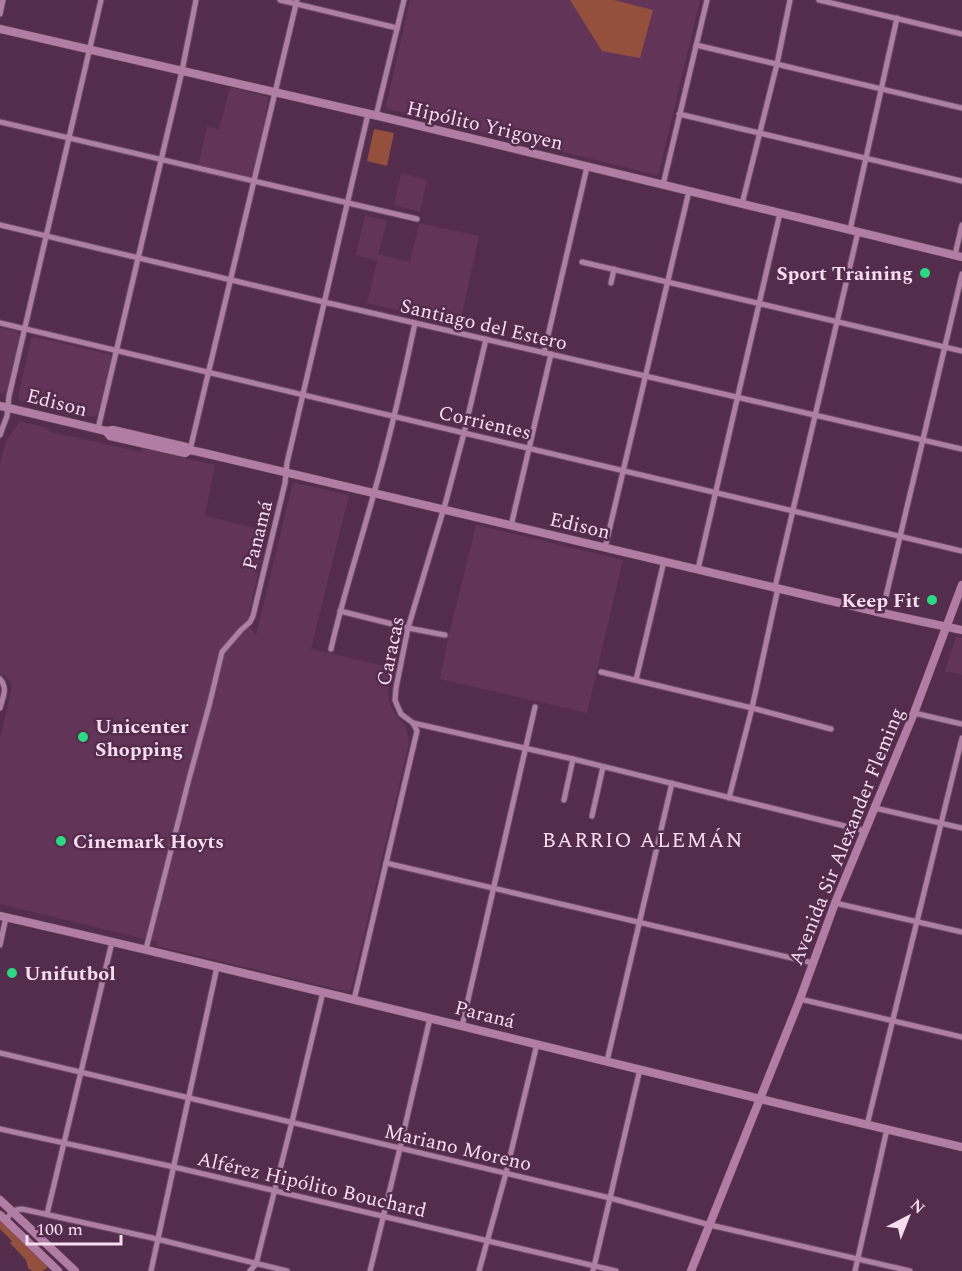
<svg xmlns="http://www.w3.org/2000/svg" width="962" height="1271" viewBox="0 0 962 1271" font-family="Spectral,serif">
	<rect width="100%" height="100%" fill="#542c4c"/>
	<g fill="#623458">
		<polygon points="410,0 700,0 659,173 656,175 388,109 386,106"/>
		<polygon points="230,87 269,97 254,174 252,177 198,166 207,126 219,129"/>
		<polygon points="401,173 427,180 420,212 394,205"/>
		<polygon points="365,215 387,221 378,254 410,262 419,223 479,236 460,324 367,303 377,261 356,255"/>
		<polygon points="0,328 17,331 19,336 7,390 2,394 0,393"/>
		<polygon points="34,337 109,354 111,357 98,414 94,417 20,401 18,397 31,339"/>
		<polygon points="20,421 47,428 52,432 141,452 142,448 215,465 205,516 267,531 247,624 256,635 292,486 295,483 349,495 311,649 393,668 388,690 389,701 393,711 405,726 409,739 408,747 351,990 348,992 157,946 157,942 0,904 0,738 12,687 9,680 3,674 0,674 0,463 6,441"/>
		<polygon points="476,525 623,560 587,713 440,679 450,630"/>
		<polygon points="956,637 962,638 962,675 945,671"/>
	</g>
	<g fill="#954f3d">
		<polygon points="570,0 614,0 653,10 640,58 602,51"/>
		<polygon points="374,129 394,133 387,166 367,161"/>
		<polygon points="0,1218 48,1264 47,1268 43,1271 32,1271 28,1268 26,1260 10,1243 12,1241 0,1229"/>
	</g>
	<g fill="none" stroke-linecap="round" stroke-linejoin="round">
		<defs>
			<g id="street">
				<polyline points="280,0 397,28"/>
				<polyline points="819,0 962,34"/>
				<polyline points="0,14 3,0"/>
				<polyline points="696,45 962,108"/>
				<polyline points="679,114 962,181"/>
				<polyline points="376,116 404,0"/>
				<polyline points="0,122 417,219"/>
				<polyline points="663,185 707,0"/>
				<polyline points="742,204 777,64 790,0"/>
				<polyline points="0,225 324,302 962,449"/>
				<polyline points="850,230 897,18"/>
				<polyline points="955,255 962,225"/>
				<polyline points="582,262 962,351"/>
				<polyline points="611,283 614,269"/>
				<polyline points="0,323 962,551"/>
				<polyline points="544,353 587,167"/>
				<polyline points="98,429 182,71 196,0"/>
				<polyline points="0,435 7,416 9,396 101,0"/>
				<polyline points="190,450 297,0"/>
				<polyline points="511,526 551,354"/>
				<polyline points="605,548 689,191"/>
				<polyline points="698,569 780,213"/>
				<polyline points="775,587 858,232"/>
				<polyline points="340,611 408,628 445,635"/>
				<polyline points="882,613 962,274"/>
				<path d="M331,649C343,596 360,545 374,493C390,437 403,380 415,323"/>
				<polyline points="601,672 752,708 831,729"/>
				<path d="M0,679C8,688 3,697 0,708"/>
				<polyline points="636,680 664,561"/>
				<polyline points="914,713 962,724"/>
				<polyline points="413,723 573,759 865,831"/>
				<polyline points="729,798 752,708 778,588"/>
				<polyline points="564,800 573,759"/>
				<polyline points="875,808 962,828"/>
				<polyline points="592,816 603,767"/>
				<polyline points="386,863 813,963"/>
				<polyline points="835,903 962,932"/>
				<polyline points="0,945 6,917"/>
				<polyline points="146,949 189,779 210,702 222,652 241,630 250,622 253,616 285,483 287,463 368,114"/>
				<polyline points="800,999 962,1037"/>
				<polyline points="354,1000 417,731 413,723 401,714 397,705 395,700 396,688 408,628 446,501 464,433 486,339"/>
				<polyline points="462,1026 535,707"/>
				<polyline points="0,1053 610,1198 710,1225 910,1271"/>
				<polyline points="607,1061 672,783"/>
				<polyline points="867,1125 962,738"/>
				<polyline points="0,1129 174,1167 616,1271"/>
				<polyline points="47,1214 112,942"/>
				<path d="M6,1221C10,1213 13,1209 22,1209L157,1239L287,1271"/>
				<polyline points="151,1271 217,967"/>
				<polyline points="250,1271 256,1264 292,1122 323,992"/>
				<polyline points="370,1271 400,1148 430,1018"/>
				<polyline points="479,1271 506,1173 537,1044"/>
				<polyline points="593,1271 640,1069"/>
				<polyline points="855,1271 887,1129"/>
			</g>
			<g id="secondary">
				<polyline points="0,29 387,118 962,257"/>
				<polyline points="0,406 106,431 113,430 186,447 190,450 204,453 882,613 962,630"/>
				<polyline points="106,431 110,436 185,453 190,450"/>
				<path d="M0,916C321,989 641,1072 962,1147"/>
				<polyline points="0,1200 75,1271"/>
				<polyline points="0,1215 58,1271"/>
				<polyline points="691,1271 800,999 835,903 914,713 962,585"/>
			</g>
		</defs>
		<use href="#street" stroke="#6d4c66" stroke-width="7"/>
		<use href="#secondary" stroke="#6d4c66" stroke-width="9"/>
		<use href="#street" stroke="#ad7fa2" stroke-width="5"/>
		<use href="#secondary" stroke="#b17da5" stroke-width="8"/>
	</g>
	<g fill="#2ed883" stroke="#542c4c" stroke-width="2">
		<circle cx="925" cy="273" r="6"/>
		<circle cx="932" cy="600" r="6"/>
		<circle cx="83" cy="737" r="6"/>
		<circle cx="61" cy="841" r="6"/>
		<circle cx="12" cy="973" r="6"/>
	</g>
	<g text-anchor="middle" stroke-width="5" stroke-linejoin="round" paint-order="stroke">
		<g font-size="20" fill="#f7ddf0" stroke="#542c4c">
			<text transform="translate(485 125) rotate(13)" y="7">Hipólito Yrigoyen</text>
			<text transform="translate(484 324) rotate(13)" y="7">Santiago del Estero</text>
			<text transform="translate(57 402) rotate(14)" y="7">Edison</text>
			<text transform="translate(485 422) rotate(13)" y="7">Corrientes</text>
			<text transform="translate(580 525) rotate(13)" y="7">Edison</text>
			<text transform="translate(257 535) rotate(-76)" y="7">Panamá</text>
			<text transform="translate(390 651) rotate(-78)" y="7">Caracas</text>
			<text transform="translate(846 836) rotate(-68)" y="7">Avenida Sir Alexander Fleming</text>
			<text transform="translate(485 1014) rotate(14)" y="7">Paraná</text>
			<text transform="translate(458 1147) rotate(13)" y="7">Mariano Moreno</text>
			<text transform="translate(312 1184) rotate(13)" y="7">Alférez Hipólito Bouchard</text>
		</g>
		<g font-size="20" font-weight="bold" fill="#f7ddf0" stroke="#542c4c" text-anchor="start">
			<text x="913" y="280" text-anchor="end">Sport Training</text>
			<text x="920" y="607" text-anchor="end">Keep Fit</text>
			<text x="95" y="733">Unicenter<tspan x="95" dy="23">Shopping</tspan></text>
			<text x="73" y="848">Cinemark Hoyts</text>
			<text x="24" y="980">Unifutbol</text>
		</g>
		<g font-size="21" letter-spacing="1.5" fill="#f7ddf0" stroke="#542c4c">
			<text x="643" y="847">BARRIO ALEMÁN</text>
		</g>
	</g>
	<g transform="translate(908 1217) rotate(42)" stroke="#542c4c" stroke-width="4.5" paint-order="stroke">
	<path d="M0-4.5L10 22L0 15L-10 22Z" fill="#f7ddf0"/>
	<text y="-9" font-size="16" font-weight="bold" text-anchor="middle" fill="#f7ddf0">N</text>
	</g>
	<path d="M27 1235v9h94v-9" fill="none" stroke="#f7ddf0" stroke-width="3"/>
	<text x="36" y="1235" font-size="18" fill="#f7ddf0" stroke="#542c4c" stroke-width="4.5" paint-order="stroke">100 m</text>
</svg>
